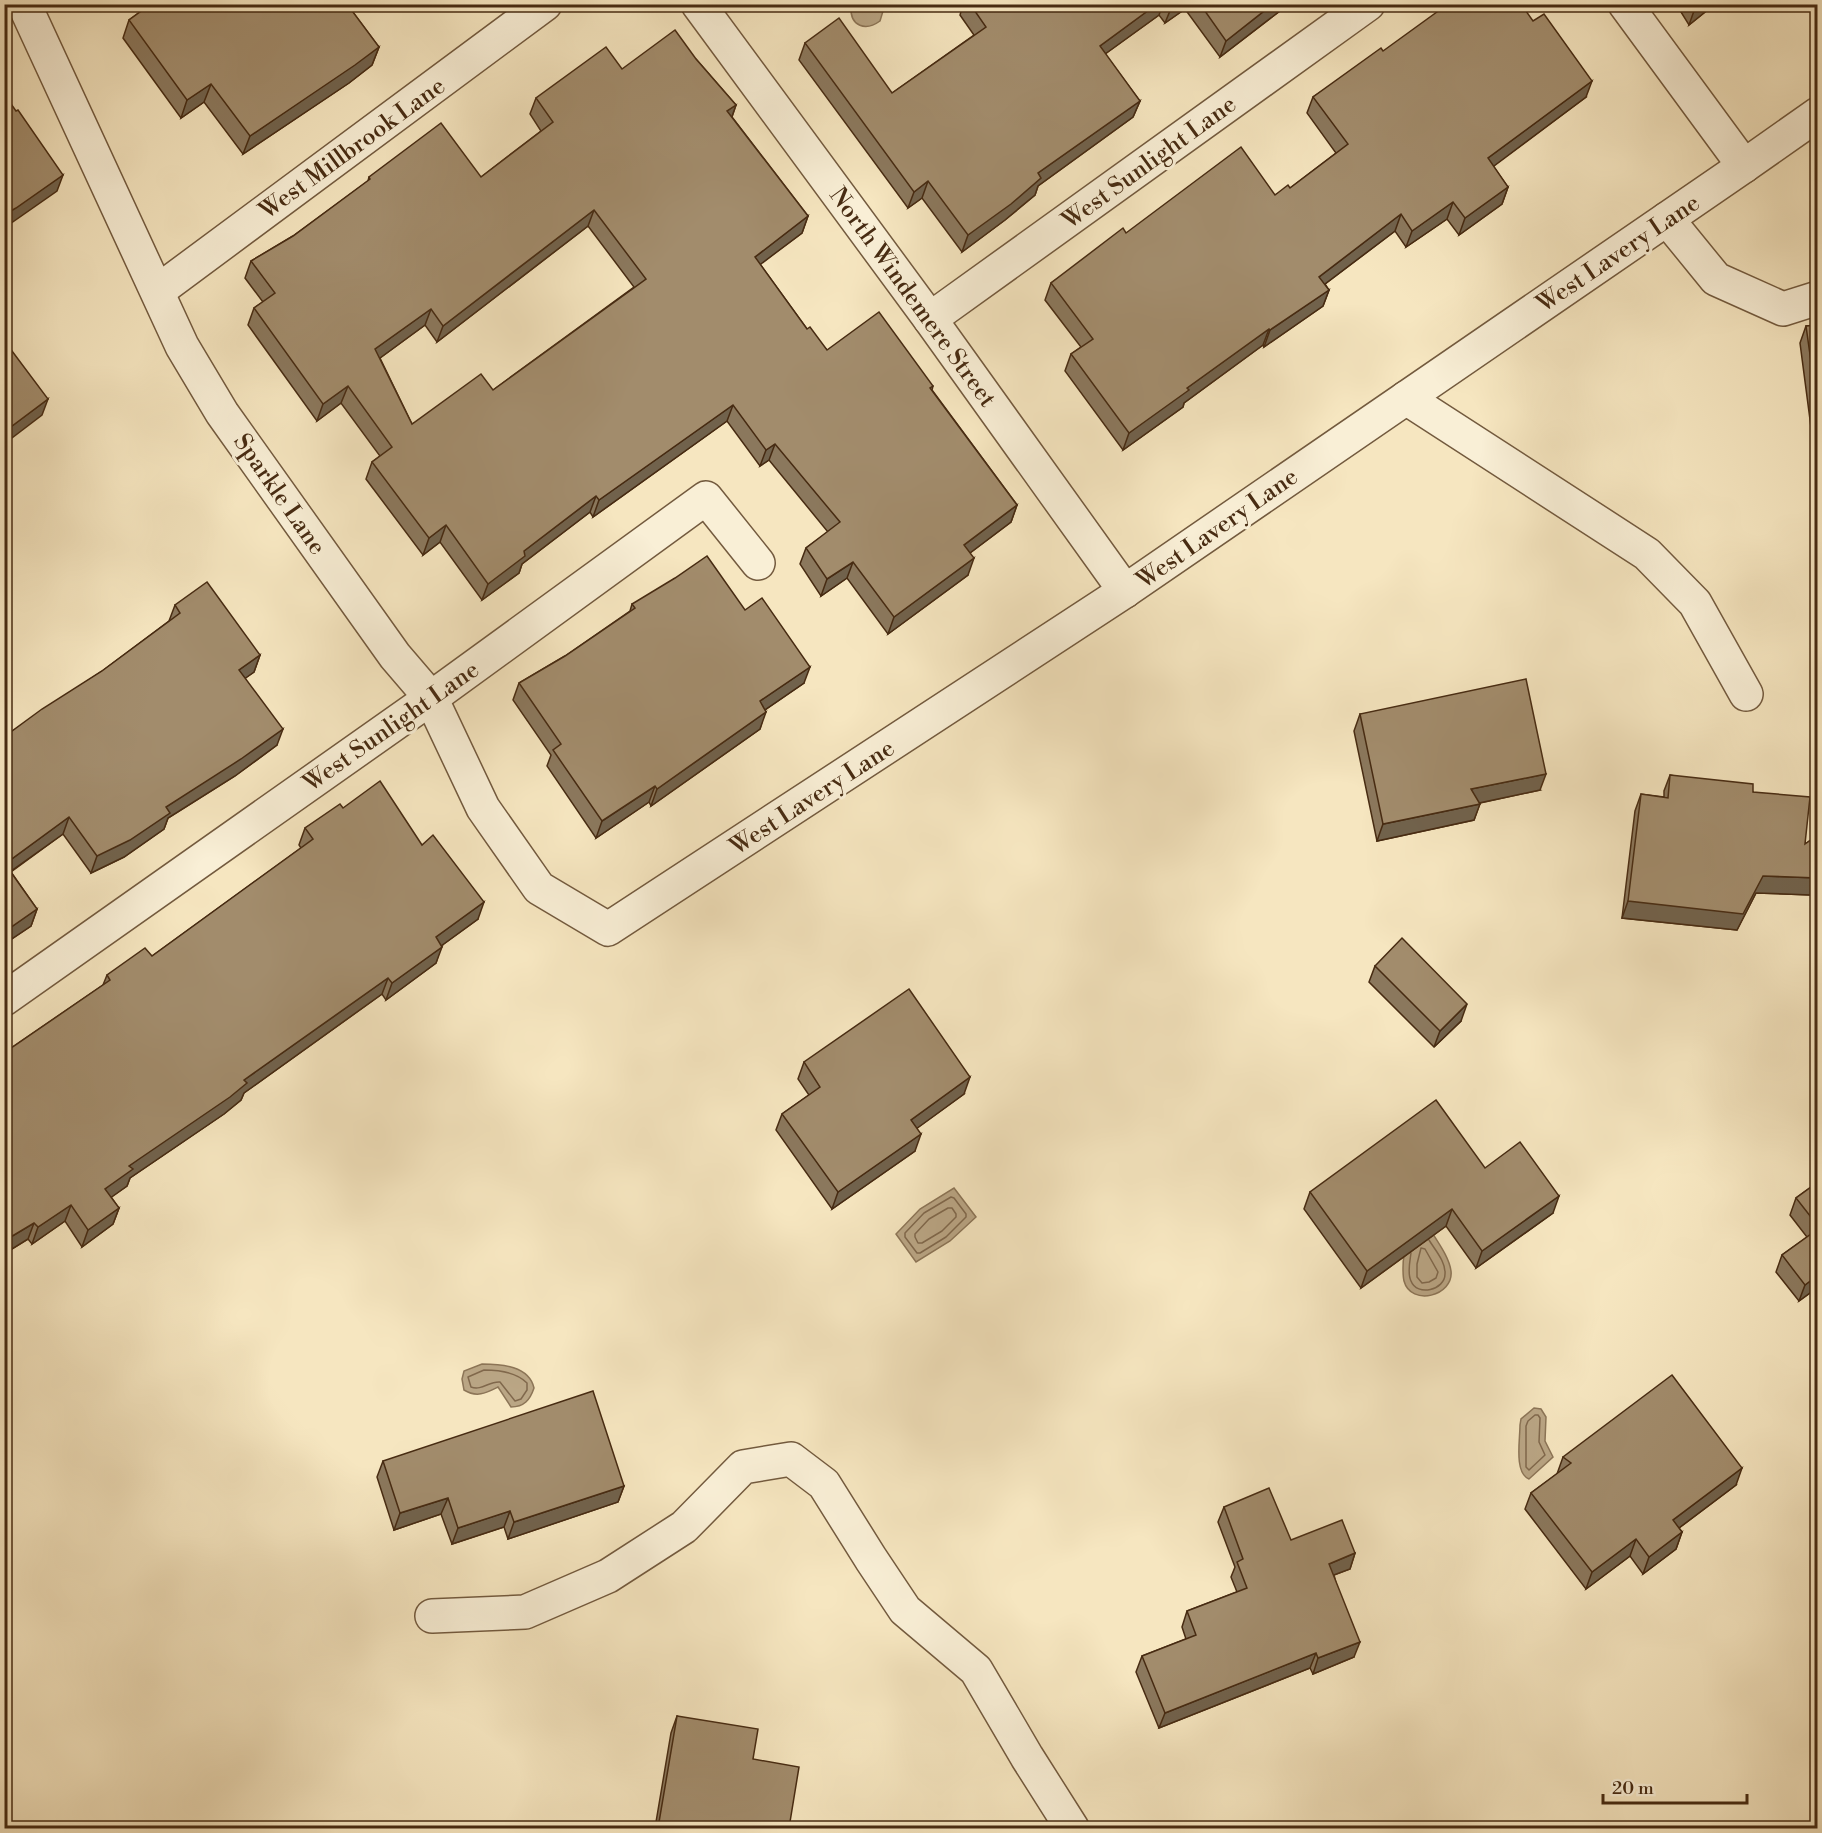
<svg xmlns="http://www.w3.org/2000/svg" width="1822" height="1833" viewBox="0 0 1822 1833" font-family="'Libre Bodoni',serif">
	<rect width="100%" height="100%" fill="#f6e6c0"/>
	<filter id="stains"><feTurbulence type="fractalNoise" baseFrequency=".00333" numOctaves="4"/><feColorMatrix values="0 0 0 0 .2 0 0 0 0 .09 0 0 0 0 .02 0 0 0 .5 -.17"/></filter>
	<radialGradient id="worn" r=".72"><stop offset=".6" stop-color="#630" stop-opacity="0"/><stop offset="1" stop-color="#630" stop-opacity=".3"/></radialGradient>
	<g fill="#baa685" stroke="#8c7557" stroke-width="1.5">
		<path d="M846,4H903V5H891L890,11H883L880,21C866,31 850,27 851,7Z"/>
		<polygon points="954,1188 976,1217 950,1241 916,1262 896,1234 920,1209"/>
		<path d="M1428,1226C1436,1240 1449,1256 1451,1271C1454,1296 1411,1307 1404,1281C1403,1277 1403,1272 1403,1268C1403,1261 1404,1251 1408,1246C1413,1239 1421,1233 1428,1226Z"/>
		<path d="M482,1364C502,1364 529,1366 534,1388C530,1400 524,1407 511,1407L498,1387C486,1393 477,1398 464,1390L462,1379L464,1371Z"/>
		<path d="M1534,1408L1541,1409L1546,1417L1545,1441L1553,1457L1529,1479C1514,1473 1520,1440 1520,1425L1521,1419Z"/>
	</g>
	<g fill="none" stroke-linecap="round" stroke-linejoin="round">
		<g stroke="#80684c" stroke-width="1.5">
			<polygon points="951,1197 954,1198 966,1214 966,1217 946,1237 920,1253 917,1253 905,1237 905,1233 924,1213"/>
			<polygon points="948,1208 952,1208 956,1214 956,1217 942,1231 922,1243 918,1243 915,1237 915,1234 929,1219"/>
			<polygon points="1421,1248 1425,1249 1438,1272 1436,1278 1429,1282 1422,1283 1417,1277 1417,1264"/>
			<path d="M1411,1253C1410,1261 1407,1273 1411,1281C1417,1297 1445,1290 1445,1274C1446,1262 1435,1250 1429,1240"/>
			<path d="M484,1370C499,1370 516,1372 527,1383V1390L521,1399L515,1401L500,1382C489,1381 482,1391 471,1387L468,1377Z"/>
			<polygon points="1535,1415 1538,1415 1540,1418 1539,1442 1545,1455 1529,1470 1526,1467 1526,1426 1528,1421"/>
		</g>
		<defs>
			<g id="minor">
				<polyline points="24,4 182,346 222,413 395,656 431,698 483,808 539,888 608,929 1125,591 1744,166 1818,114"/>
				<polyline points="698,4 930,319 1125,591"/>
				<polyline points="1625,4 1744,166"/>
				<polyline points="1667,219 1716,279 1783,309 1818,298"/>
				<polyline points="158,291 545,4"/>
				<polyline points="930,319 1368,4"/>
				<polyline points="1406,398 1647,554 1695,603 1746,694"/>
				<polyline points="4,999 431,698 706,498 758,563"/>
				<polyline points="432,1616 525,1612 608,1576 684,1527 743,1467 791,1459 824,1484 871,1559 905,1610 976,1670 1027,1757 1072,1828"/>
			</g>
		</defs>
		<use href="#minor" stroke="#735a3e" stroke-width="36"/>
		<use href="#minor" stroke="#f9efd6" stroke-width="33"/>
	</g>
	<g fill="#8b785d" stroke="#472b12" stroke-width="1.5" fill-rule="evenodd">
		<polygon points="151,4 352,4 349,7 379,47 372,65 349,83 243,154 204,102 181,118 123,38 129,20"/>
		<polygon points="963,4 1018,4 1020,8 1025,4 1289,4 1220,57 1185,9 1165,23 1159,15 1105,54 1140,101 1133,117 1038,186 1035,195 1005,220 962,252 922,198 908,208 799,60 805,43 892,93 974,35 960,15"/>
		<polygon points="1676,4 1715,4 1689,25"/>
		<polygon points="1383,51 1586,97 1493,166 1508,187 1502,204 1459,235 1447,219 1406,247 1395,231 1325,284 1329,290 1323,306 1264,347 1263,345 1184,403 1183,407 1123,450 1065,371 1071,354 1081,347 1045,300 1051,283 1126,233 1275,195 1290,188 1336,153 1307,113 1313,97"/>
		<path d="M696,59L736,105L732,117L808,216L802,233L760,264L807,329L827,350L933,386L932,390L1017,505L1011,522L970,553L968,575L888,634L847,578L821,596L800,564L806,548L828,532L769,460L760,466L727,421L593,517L590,512L522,564L519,573L482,600L440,542L423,555L366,479L372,462L380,456L341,403L317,421L248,325L254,308L263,302L245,278L251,261L293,236L368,181L369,177H481L541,131L530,114L536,98L622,69ZM588,226L634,287L493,390L412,424L380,358L425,325L437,342Z"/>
		<polygon points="1818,325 1818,435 1812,435 1800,343 1806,326"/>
		<polygon points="632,604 745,610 804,683 765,710 760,729 651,806 649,802 596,838 547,766 551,755 513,700 519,683 565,656 630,611"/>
		<polygon points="175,605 260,655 254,672 245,678 277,745 235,776 168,818 164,829 124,857 91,873 63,834 11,872 37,909 31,926 4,944 4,737 102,671 169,621"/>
		<polygon points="1360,714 1540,790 1480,803 1474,820 1377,841 1354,731"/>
		<polygon points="1670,775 1753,792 1805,844 1818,835 1818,903 1811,895 1756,893 1737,930 1622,918 1635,811 1641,794 1664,797 1664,791"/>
		<polygon points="343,808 422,845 478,919 441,946 436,963 386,1000 382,994 244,1093 241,1100 224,1114 130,1178 127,1186 111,1197 119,1208 113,1224 82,1247 65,1221 32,1244 28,1239 4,1254 4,1053 103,985 107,975 152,956 301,848 299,845 305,828"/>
		<polygon points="1375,966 1461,1021 1434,1047 1369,982"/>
		<polygon points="804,1062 964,1094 917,1128 915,1151 832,1209 776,1130 782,1114 809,1095 798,1079"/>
		<polygon points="1485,1168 1553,1213 1476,1268 1446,1226 1361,1288 1304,1209 1310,1192"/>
		<polygon points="1818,1182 1818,1287 1799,1301 1776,1272 1782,1255 1807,1237 1790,1215 1796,1198"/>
		<polygon points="1563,1457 1736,1485 1679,1528 1682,1532 1676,1549 1643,1574 1630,1556 1586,1589 1525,1509 1531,1493 1557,1474"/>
		<polygon points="383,1461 624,1486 618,1502 508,1539 504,1527 452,1544 441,1514 394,1530 377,1477"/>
		<polygon points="1224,1507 1291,1540 1355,1553 1350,1569 1334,1575 1354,1657 1313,1674 1310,1668 1159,1728 1136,1672 1142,1656 1186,1639 1182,1627 1187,1611 1237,1592 1231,1577 1235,1567 1218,1522"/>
		<polygon points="677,1716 753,1759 789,1828 655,1828 671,1733"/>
	</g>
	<g fill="#71624c" stroke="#472b12" stroke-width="1.5">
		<polygon points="1157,4 1163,4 1159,15 1094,62 1100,46"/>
		<polygon points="1174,4 1187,4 1185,9 1165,23 1172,6"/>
		<polygon points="1273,4 1289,4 1220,57 1226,41"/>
		<polygon points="1700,4 1715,4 1689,25 1695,8"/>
		<polygon points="379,47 372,65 349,83 243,154 250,136"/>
		<polygon points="1592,81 1586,97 1482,175 1488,158"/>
		<polygon points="211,84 204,102 181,118 187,100"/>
		<polygon points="1140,101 1133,117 1038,186 1035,195 1005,220 962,252 968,235 1038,173"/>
		<polygon points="736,105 730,122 727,111"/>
		<polygon points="63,175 57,191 4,228 4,215"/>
		<polygon points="928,181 922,198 908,208 914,192"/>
		<polygon points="1508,187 1502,204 1459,235 1465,218"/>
		<polygon points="1453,202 1447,219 1406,247 1412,231"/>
		<polygon points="594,210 588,226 437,342 443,326"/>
		<polygon points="1401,214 1395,231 1313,293 1319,277"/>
		<polygon points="808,216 802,233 749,273 755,257"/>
		<polygon points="1329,290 1323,306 1264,347 1270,330"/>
		<polygon points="431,309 425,325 369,366 375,349"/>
		<polygon points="1269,329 1263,345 1184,403 1183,407 1123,450 1129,433 1187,388"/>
		<polygon points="348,386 341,403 317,421 323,404"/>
		<polygon points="48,399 42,415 4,444 4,432"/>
		<polygon points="733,405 727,421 593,517 599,500"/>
		<polygon points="1818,421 1818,435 1812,435"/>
		<polygon points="775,444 769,460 760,466 766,450"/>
		<polygon points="596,496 590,512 522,564 519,573 482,600 488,584 524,551"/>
		<polygon points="1017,505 1011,522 958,562 964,545"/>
		<polygon points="446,525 440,542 423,555 429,538"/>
		<polygon points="974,558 968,575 888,634 894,617"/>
		<polygon points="853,562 847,578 821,596 827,579"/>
		<polygon points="260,655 254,672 233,687 239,670"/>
		<polygon points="810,667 804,683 753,718 760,701"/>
		<polygon points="766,712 760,729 651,806 657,789"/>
		<polygon points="283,729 277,745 235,776 168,818 164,829 124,857 91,873 97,856 166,807"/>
		<polygon points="1546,774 1540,790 1465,806 1471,789"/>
		<polygon points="655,786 649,802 596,838 602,821"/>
		<polygon points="1480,804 1474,820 1377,841 1383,824"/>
		<polygon points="69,817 63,834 4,876 5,864"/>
		<polygon points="1763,876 1817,878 1811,895 1756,893 1737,930 1622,918 1628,901"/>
		<polygon points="484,902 478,919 430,954 436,937"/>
		<polygon points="37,909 31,926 4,944 4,932"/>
		<polygon points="442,947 436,963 386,1000 392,983"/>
		<polygon points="388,978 382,994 244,1093 241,1100 224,1114 130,1178 127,1186 99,1206 105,1189 129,1166 244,1080"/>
		<polygon points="1467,1004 1461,1021 1434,1047 1440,1031"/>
		<polygon points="970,1077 964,1094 905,1137 911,1120"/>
		<polygon points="921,1134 915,1151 832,1209 838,1192"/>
		<polygon points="1559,1196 1553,1213 1476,1268 1482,1251"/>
		<polygon points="71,1205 65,1221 32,1244 38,1227"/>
		<polygon points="119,1208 113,1224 82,1247 88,1230"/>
		<polygon points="1452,1209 1446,1226 1361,1288 1367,1271"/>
		<polygon points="34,1223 28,1239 4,1254 4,1241"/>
		<polygon points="1818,1275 1818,1287 1799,1301 1805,1285"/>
		<polygon points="1742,1468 1736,1485 1667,1537 1673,1520"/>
		<polygon points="624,1486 618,1502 508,1539 514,1522"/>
		<polygon points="448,1498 441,1514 394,1530 400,1513"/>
		<polygon points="510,1511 504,1527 452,1544 458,1528"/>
		<polygon points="1682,1532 1676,1549 1643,1574 1649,1557"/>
		<polygon points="1636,1539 1630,1556 1586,1589 1592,1572"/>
		<polygon points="1355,1553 1350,1569 1323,1579 1329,1564"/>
		<polygon points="1360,1642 1354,1657 1313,1674 1318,1658"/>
		<polygon points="1316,1653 1310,1668 1159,1728 1165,1713"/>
	</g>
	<g fill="#a28c6c" stroke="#472b12" stroke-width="1.5" fill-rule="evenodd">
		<polygon points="151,4 347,4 379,47 355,65 250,136 211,84 187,100 129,20"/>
		<polygon points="970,4 1018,4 1020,8 1025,4 1157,4 1100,46 1140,101 1038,173 1041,178 1011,204 968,235 928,181 914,192 805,43 839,18 892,93 986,27"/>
		<polygon points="1200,4 1273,4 1226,41"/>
		<polygon points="1448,4 1521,4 1533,21 1544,14 1592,81 1488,158 1508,187 1465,218 1453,202 1412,231 1401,214 1319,277 1329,290 1270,330 1269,329 1187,388 1189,390 1129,433 1071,354 1093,339 1051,283 1123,228 1126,233 1241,147 1275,195 1288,185 1290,188 1348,144 1313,97 1381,48 1383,51"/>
		<polygon points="1693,4 1700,4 1695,8"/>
		<path d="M675,30L696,59L736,105L727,111L808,216L755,257L807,329L810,327L827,350L879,312L933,386L930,388L1017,505L964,545L974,558L894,617L853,562L827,579L806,548L840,522L775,444L766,450L733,405L599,500L596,496L524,551L525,556L488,584L446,525L429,538L372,462L392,447L348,386L323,404L254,308L275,293L251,261L293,236L370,179L369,177L441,123L481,177L553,122L536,98L606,47L622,69ZM594,210L646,279L493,390L481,374L412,424L375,349L431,309L443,326Z"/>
		<polygon points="4,94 16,111 18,110 63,175 16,208 4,215"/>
		<polygon points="1818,325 1818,412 1806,326"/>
		<polygon points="9,347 48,399 4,432 4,351"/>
		<polygon points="707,556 745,610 762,598 810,667 760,701 766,712 657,789 655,786 602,821 553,750 561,744 519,683 565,656 635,608 632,604 675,578"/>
		<polygon points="207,582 260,655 239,670 283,729 241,759 166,807 170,813 130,840 97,856 69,817 5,864 37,909 4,932 4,737 42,709 102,671 180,613 175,605"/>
		<polygon points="1526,679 1546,774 1471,789 1480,804 1383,824 1360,714"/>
		<polygon points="1670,775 1753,784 1753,792 1810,797 1805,844 1818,835 1818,878 1763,876 1743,914 1628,901 1641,794 1668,798"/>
		<polygon points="380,781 422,845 433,835 484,902 436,937 442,947 392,983 388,978 244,1080 247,1083 230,1097 129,1166 133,1169 105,1189 119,1208 88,1230 71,1205 38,1227 34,1223 4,1241 4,1053 110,980 107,975 145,948 152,956 313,839 305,828 340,804 343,808"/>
		<polygon points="1402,938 1467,1004 1440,1031 1375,966"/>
		<polygon points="909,989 970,1077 911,1120 921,1134 838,1192 782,1114 820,1087 804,1062"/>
		<polygon points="1436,1100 1485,1168 1520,1142 1559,1196 1482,1251 1452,1209 1367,1271 1310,1192"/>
		<polygon points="1818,1182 1818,1226 1796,1198"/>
		<polygon points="1818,1229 1818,1275 1805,1285 1782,1255"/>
		<polygon points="1672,1375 1742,1468 1673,1520 1682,1532 1649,1557 1636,1539 1592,1572 1531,1493 1571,1463 1563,1457"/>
		<polygon points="593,1391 624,1486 514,1522 510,1511 458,1528 448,1498 400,1513 383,1461"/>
		<polygon points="1269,1488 1291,1540 1342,1520 1355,1553 1329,1564 1360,1642 1318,1658 1316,1653 1165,1713 1142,1656 1196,1635 1187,1611 1247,1588 1237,1562 1243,1559 1224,1507"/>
		<polygon points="677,1716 758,1729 753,1759 799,1767 789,1828 658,1828"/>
	</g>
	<g text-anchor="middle" stroke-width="6" stroke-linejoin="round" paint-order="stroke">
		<g font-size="24" fill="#472b12" stroke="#f9efd6">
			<text transform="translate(352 148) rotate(-36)" y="8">West Millbrook Lane</text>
			<text transform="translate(1149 162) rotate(-36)" y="8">West Sunlight Lane</text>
			<text transform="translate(1618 253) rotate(-34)" y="8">West Lavery Lane</text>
			<text transform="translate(913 297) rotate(54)" y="8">North Windemere Street</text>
			<text transform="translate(280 494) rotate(55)" y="8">Sparkle Lane</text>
			<text transform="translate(1217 528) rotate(-35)" y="8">West Lavery Lane</text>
			<text transform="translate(391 726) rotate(-35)" y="8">West Sunlight Lane</text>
			<text transform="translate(812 797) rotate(-33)" y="8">West Lavery Lane</text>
		</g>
	</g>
	<rect width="1822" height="1833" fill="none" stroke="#f6e6c0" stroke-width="24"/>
	<rect x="6" y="6" width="1810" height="1821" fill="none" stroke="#472b12" stroke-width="3"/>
	<rect x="12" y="12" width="1798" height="1809" fill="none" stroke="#472b12" stroke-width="1.5"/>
	<path d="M1603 1794v9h144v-9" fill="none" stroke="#472b12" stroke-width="3"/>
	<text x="1612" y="1794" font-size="18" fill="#472b12" stroke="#f9efd6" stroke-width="4.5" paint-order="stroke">20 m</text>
	<rect width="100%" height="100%" filter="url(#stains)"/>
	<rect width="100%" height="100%" fill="url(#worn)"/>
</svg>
